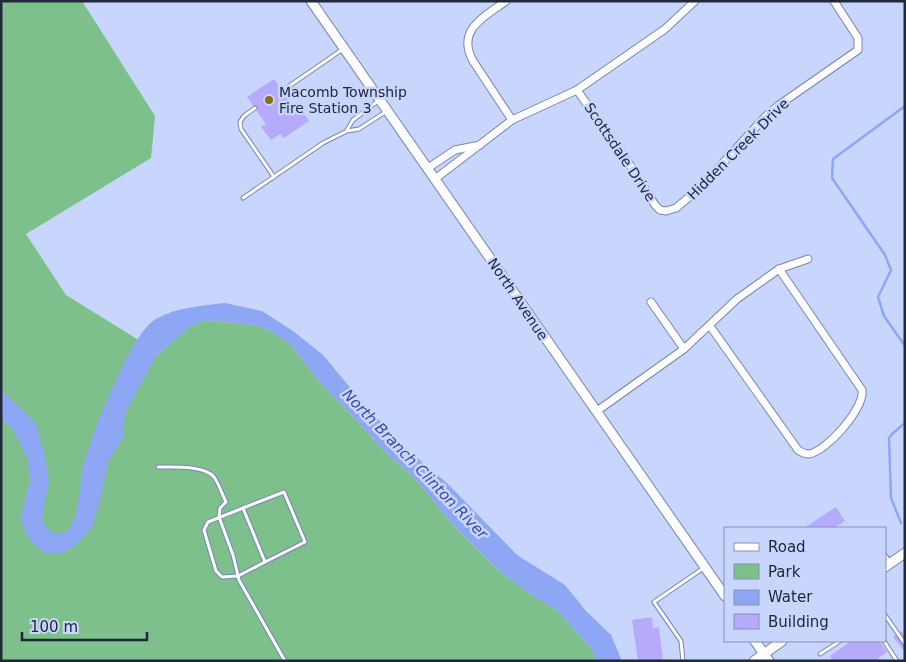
<svg xmlns="http://www.w3.org/2000/svg" width="906" height="662" viewBox="0 0 906 662" font-family="'DejaVu Sans',sans-serif">
	<rect width="100%" height="100%" fill="#c8d6fe"/>
	<polygon fill="#7dc08b" points="1,1 82,1 155,116 151,158 26,234 66,295 137,339 156,356 189,327 205,320 253,325 271,331 290,344 320,383 344,407 383,450 417,481 455,527 498,570 531,595 557,610 592,650 596,661 1,661"/>
	<path fill="#8ea7f5" d="M225,303L262,311L293,331L323,355L357,396L401,444L448,484L517,555L565,585L586,611L611,635L622,661H596L592,650L557,610L531,595L498,570L455,527L417,481L383,450L344,407L320,383L290,344L271,331L253,325L205,320L189,327L156,356L125,413L123,438L108,461L101,497L92,527L77,544L63,553L46,554L29,540L20,519L30,480L27,458L13,430L1,418V390L35,422L44,453L49,481L45,498L42,521L51,532L62,534C65,532 69,530 70,527C79,513 79,488 82,471C88,442 130,333 156,319C177,307 201,306 225,303Z"/>
	<g fill="none" stroke-linecap="round" stroke-linejoin="round">
		<g stroke="#8ea7f5" stroke-width="2.5">
			<polyline points="905,106 833,159 832,178 885,255 891,270 878,297 884,316 905,346"/>
			<polyline points="901,523 891,498 889,438 892,434 905,423"/>
		</g>
	</g>
	<g fill="#b6aafd">
		<polygon points="274,79 293,106 297,104 309,121 284,138 280,134 271,140 261,127 266,124 247,97"/>
		<polygon points="836,507 845,521 834,528 804,528"/>
		<polygon points="652,617 653,628 659,627 663,661 638,661 632,620"/>
		<polygon points="902,631 905,636 905,652 893,637"/>
		<polygon points="851,641 879,641 887,652 878,658 880,661 833,661 830,656"/>
	</g>
	<g fill="none" stroke-linecap="round" stroke-linejoin="round">
		<defs>
			<g id="service">
				<polyline points="282,91 343,49"/>
				<polyline points="255,108 244,116 240,122 241,129 274,177"/>
				<polyline points="347,130 353,120 378,101"/>
				<polyline points="243,198 323,143 347,131 359,129 387,111"/>
				<path d="M158,467C172,467 205,465 214,477C219,484 222,494 226,502L220,508L219,517L233,555L239,580L285,661"/>
				<polygon points="243,508 265,562 238,576 222,577 216,571 204,530 208,522"/>
				<polyline points="243,508 284,492 305,542 265,562"/>
				<polyline points="885,555 890,562"/>
				<polyline points="885,615 905,644"/>
				<polyline points="884,641 897,661"/>
				<polyline points="820,654 840,641"/>
				<polyline points="683,661 681,641 654,602 705,567"/>
			</g>
			<g id="minor">
				<path d="M506,1C484,17 456,30 473,61L512,120"/>
				<polyline points="577,90 632,168 655,205 660,210 666,211 676,208 701,187 764,118 779,105 858,50 858,38 834,1"/>
				<polyline points="428,168 455,150 480,145"/>
				<polyline points="435,179 512,120 577,90 665,29 695,1"/>
				<polyline points="651,302 684,349"/>
				<path d="M710,326L798,450C801,452 805,454 809,454C827,451 865,408 862,390L779,269"/>
				<polyline points="597,411 684,349 737,299 779,269 808,259"/>
			</g>
			<g id="tertiary">
				<polyline points="311,1 725,596"/>
				<polyline points="885,567 905,553"/>
				<polyline points="755,641 769,661"/>
				<polyline points="754,661 782,641"/>
			</g>
		</defs>
		<use href="#service" stroke="#7685b3" stroke-width="5"/>
		<use href="#minor" stroke="#7685b3" stroke-width="9"/>
		<use href="#tertiary" stroke="#7685b3" stroke-width="11"/>
		<use href="#service" stroke="#fff" stroke-width="3"/>
		<use href="#minor" stroke="#fff" stroke-width="7"/>
		<use href="#tertiary" stroke="#fff" stroke-width="9"/>
	</g>
	<circle fill="#8b6f11" stroke="#c8d6fe" stroke-width="2" cx="269" cy="100" r="5"/>
	<g text-anchor="middle" stroke-width="5" stroke-linejoin="round" paint-order="stroke">
		<g font-size="14" fill="#21283a" stroke="#c8d6fe" text-anchor="start">
			<text x="279" y="97">Macomb Township<tspan x="279" dy="16">Fire Station 3</tspan></text>
		</g>
		<g font-size="14" fill="#21283a" stroke="#c8d6fe">
			<text transform="translate(738 149) rotate(-45)" y="5">Hidden Creek Drive</text>
			<text transform="translate(620 152) rotate(56)" y="5">Scottsdale Drive</text>
			<text transform="translate(518 299) rotate(56)" y="5">North Avenue</text>
		</g>
		<g font-size="15" font-style="italic" fill="#364aa4" stroke="#c8d6fe">
			<text transform="translate(415 464) rotate(46)" y="5">North Branch Clinton River</text>
		</g>
	</g>
	<rect width="906" height="662" fill="none" stroke="#21283a" stroke-width="5"/>
	<rect x="724" y="527" width="162" height="115" fill="#c8d6fe" stroke="#8590b0"/>
	<rect x="734" y="543" width="25" height="8" fill="#ffffff" stroke="#8590b0"/>
	<text x="768" y="552" font-size="15" fill="#21283a">Road</text>
	<rect x="734" y="564" width="25" height="15" fill="#7dc08b" stroke="#8590b0"/>
	<text x="768" y="577" font-size="15" fill="#21283a">Park</text>
	<rect x="734" y="590" width="25" height="15" fill="#8ea7f5" stroke="#8590b0"/>
	<text x="768" y="602" font-size="15" fill="#21283a">Water</text>
	<rect x="734" y="614" width="25" height="15" fill="#b6aafd" stroke="#8590b0"/>
	<text x="768" y="627" font-size="15" fill="#21283a">Building</text>
	<path d="M22 632v8h125v-8" fill="none" stroke="#21283a" stroke-width="2.5"/>
	<text x="30" y="632" font-size="15" fill="#21283a" stroke="#c8d6fe" stroke-width="4" paint-order="stroke">100 m</text>
</svg>
